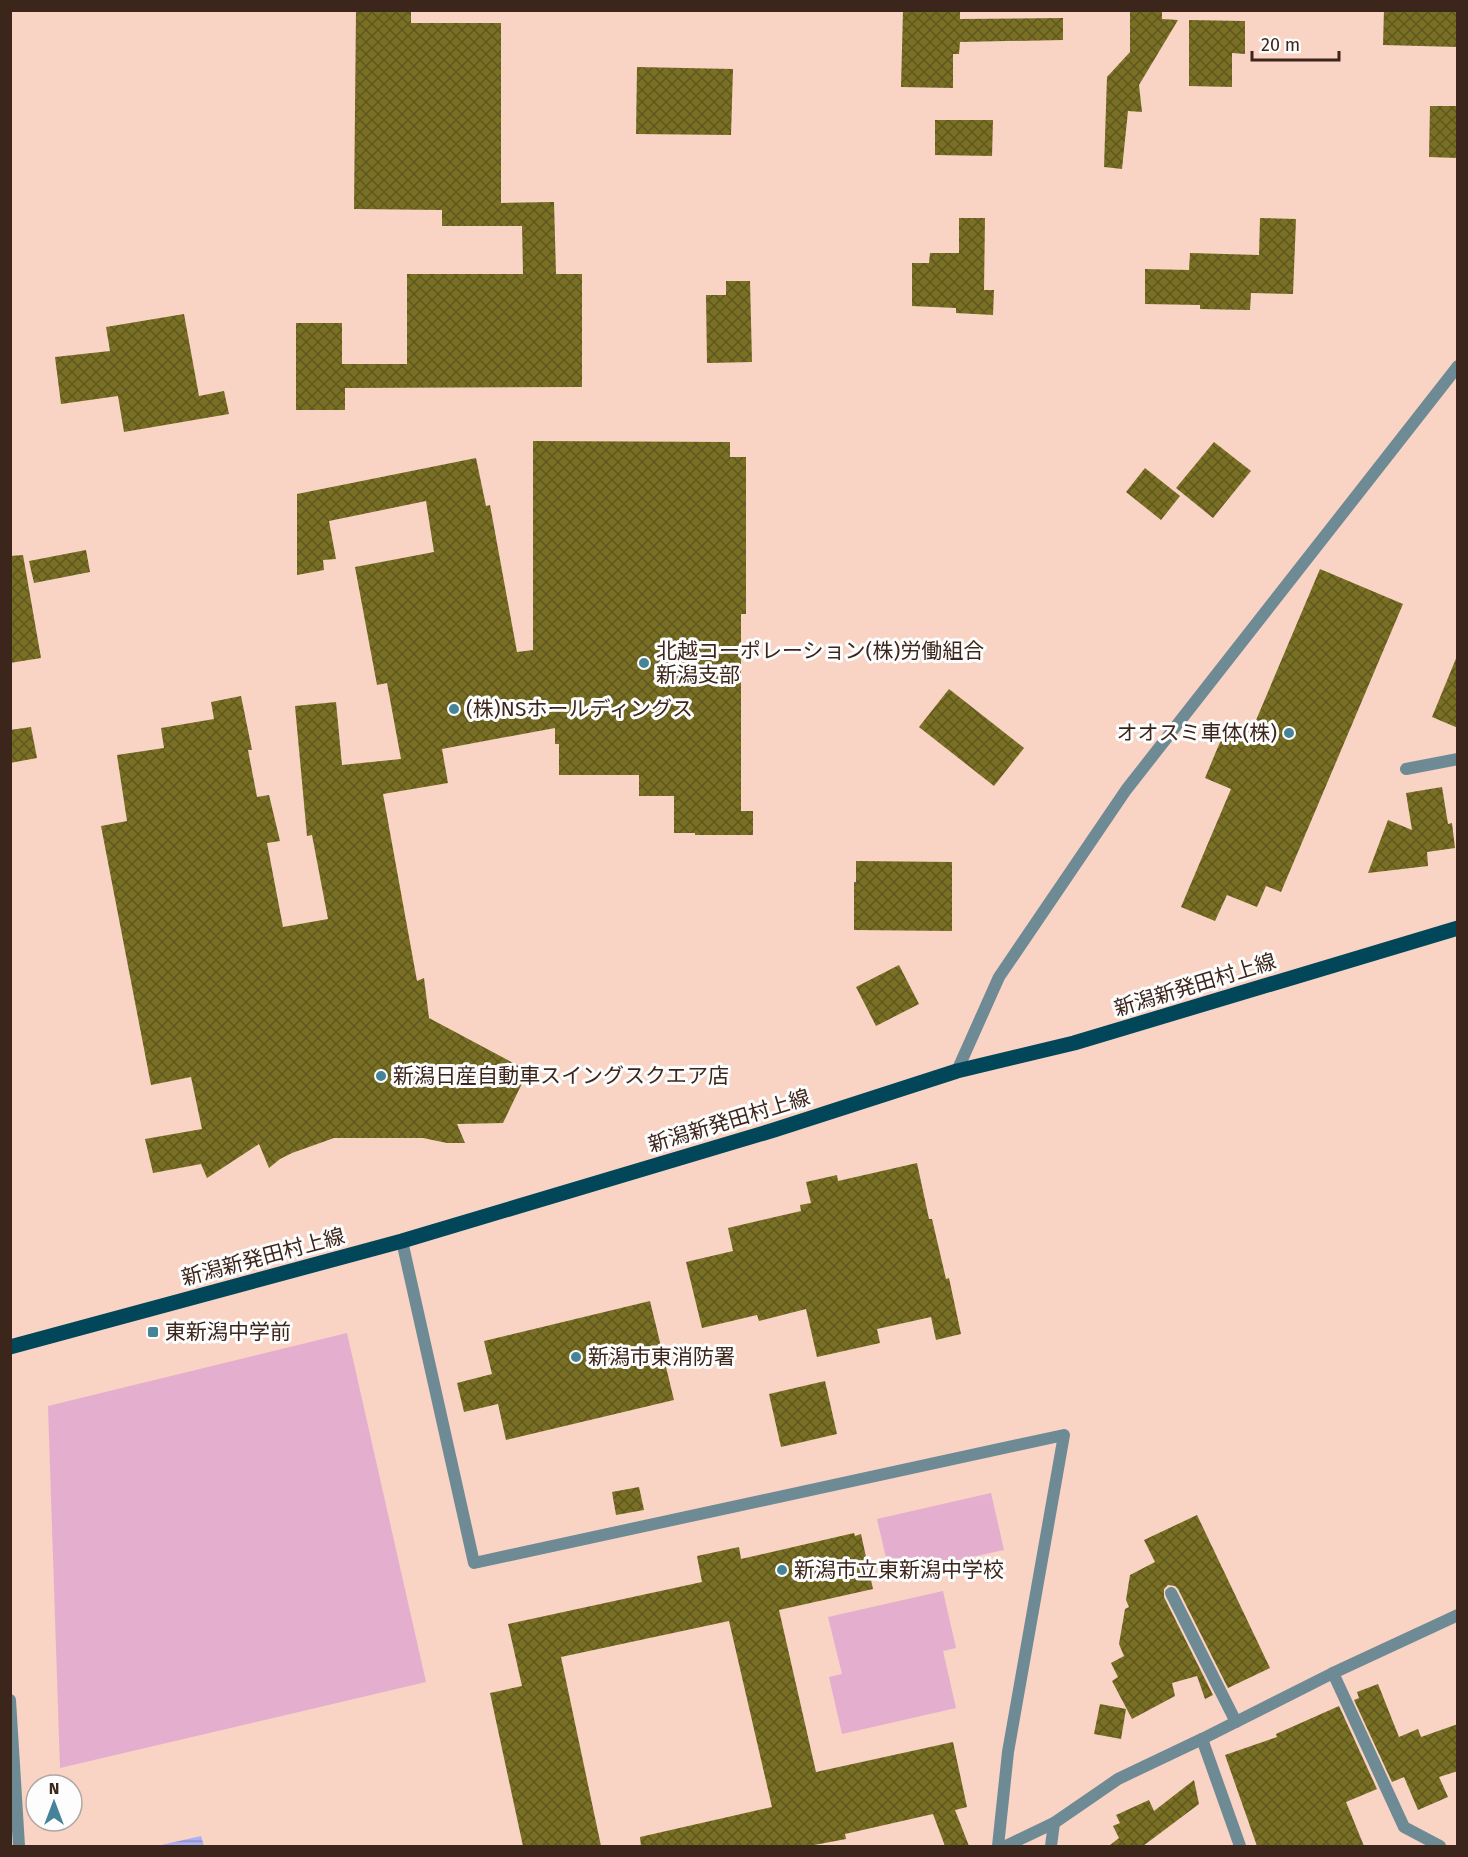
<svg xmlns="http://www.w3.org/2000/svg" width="1468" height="1857" viewBox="0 0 1468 1857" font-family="'Fira Sans','Noto Sans JP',sans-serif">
	<defs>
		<pattern id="water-rules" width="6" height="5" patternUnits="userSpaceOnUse" patternTransform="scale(1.5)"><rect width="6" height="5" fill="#adb0f2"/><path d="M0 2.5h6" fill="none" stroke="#8e8fc3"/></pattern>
		<pattern id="building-cross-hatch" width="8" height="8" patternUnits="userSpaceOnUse" patternTransform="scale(1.5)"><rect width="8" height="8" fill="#797026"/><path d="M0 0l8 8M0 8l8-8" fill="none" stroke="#5f571e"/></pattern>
	</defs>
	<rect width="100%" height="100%" fill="#f9d3c4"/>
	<g fill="#e4aecf">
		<polygon points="347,1333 426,1682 60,1768 48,1406"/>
		<polygon points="991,1493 1004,1550 890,1575 877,1519"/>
		<polygon points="943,1591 956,1648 943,1651 956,1708 842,1734 829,1677 842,1674 828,1617"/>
	</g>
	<polygon fill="url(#water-rules)" points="201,1836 204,1846 157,1846"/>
	<g fill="url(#building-cross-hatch)">
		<polygon points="356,10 411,10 411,23 501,23 501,203 554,202 556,274 582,274 582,387 345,388 345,410 296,410 296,323 342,323 342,364 407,364 407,274 523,274 522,226 442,226 442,210 354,209"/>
		<polygon points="903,10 960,10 960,19 1063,18 1063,40 960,42 959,54 953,54 953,88 901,87"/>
		<polygon points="1130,10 1162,10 1162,19 1178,20 1139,85 1142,112 1128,111 1122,169 1104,167 1107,77 1130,52"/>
		<polygon points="1384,10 1458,12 1458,47 1383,45"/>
		<polygon points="1189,20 1245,21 1245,54 1232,53 1232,87 1189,86"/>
		<polygon points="637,67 733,69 731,135 636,134"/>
		<polygon points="1430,106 1458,106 1458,158 1429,157"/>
		<polygon points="935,120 993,120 992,156 935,155"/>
		<polygon points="959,218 985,218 984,290 994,290 993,315 956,313 956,308 912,306 912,263 929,263 930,253 959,253"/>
		<polygon points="1260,218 1296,219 1293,294 1251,293 1250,310 1200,309 1200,305 1145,304 1145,269 1189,270 1190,253 1259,255"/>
		<polygon points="726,281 750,281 752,362 707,363 706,295 726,295"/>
		<polygon points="184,314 199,396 224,391 229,414 124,432 118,396 61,404 55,357 110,351 106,327"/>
		<polygon points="533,441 730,442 730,457 746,457 746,614 741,614 741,811 753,811 753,835 695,835 695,833 674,833 674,796 639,796 639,775 559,775 559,744 555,744 555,728 442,749 448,783 383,794 417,981 424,978 429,1018 528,1071 503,1123 457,1124 465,1143 447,1143 423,1138 334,1138 292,1153 280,1159 269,1168 259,1144 207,1178 201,1164 153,1173 145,1139 202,1129 191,1077 151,1085 101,826 127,821 117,755 164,748 161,728 214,719 211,702 241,696 252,750 248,750 257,797 269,795 280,841 267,843 283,927 328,919 312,835 307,836 295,706 336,702 342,765 401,759 387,683 377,685 355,567 434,552 426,501 329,521 336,559 323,560 324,570 297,575 297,494 476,458 486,506 490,505 517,652 533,650"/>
		<polygon points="1214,442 1251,471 1213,518 1176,488"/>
		<polygon points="1145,468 1180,496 1161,520 1126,492"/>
		<polygon points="86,550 90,572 34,583 29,561"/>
		<polygon points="23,555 41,658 10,663 10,556"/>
		<polygon points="1320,569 1403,604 1281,892 1266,886 1257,907 1227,895 1215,921 1181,907 1231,789 1205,778 1228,723 1251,732"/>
		<polygon points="1457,656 1458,656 1458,728 1432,717"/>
		<polygon points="949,689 1024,748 994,786 919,727"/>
		<polygon points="31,727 37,758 10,763 10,730"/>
		<polygon points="1442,787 1448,824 1452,823 1455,848 1427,852 1428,866 1368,873 1388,820 1412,830 1406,793"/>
		<polygon points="856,861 952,862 952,931 854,930 854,882 856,882"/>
		<polygon points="899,965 919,1004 876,1026 856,987"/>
		<polygon points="917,1163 929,1219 932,1219 946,1279 949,1278 961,1334 936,1340 931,1317 877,1329 880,1343 817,1357 806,1309 759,1321 757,1315 702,1328 686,1262 733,1251 728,1228 801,1211 800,1205 811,1203 806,1182 837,1175 838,1181"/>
		<polygon points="650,1301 674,1400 506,1440 498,1404 464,1412 457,1383 492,1374 484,1341"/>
		<polygon points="825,1381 837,1434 781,1447 769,1394"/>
		<polygon points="639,1487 644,1510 616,1515 612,1492"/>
		<polygon points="1197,1515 1270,1668 1228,1688 1178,1589 1175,1586 1168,1585 1164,1589 1164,1597 1213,1695 1205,1699 1197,1676 1172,1683 1175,1696 1132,1719 1112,1681 1118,1677 1111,1663 1124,1656 1119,1644 1125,1609 1129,1607 1126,1600 1130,1575 1155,1562 1144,1540"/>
		<polygon points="854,1533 855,1536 861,1534 873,1589 779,1610 816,1772 953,1742 967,1807 955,1810 969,1846 945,1846 933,1814 845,1834 846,1839 809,1846 641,1846 640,1837 772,1807 729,1621 561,1657 601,1846 523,1846 490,1693 522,1686 508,1624 702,1582 697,1556 739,1547 741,1559"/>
		<polygon points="1378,1684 1399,1737 1418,1729 1421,1737 1458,1724 1458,1771 1439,1777 1448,1797 1418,1810 1404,1777 1392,1782 1354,1700 1359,1698 1357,1692"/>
		<polygon points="1100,1704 1126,1709 1121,1739 1094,1734"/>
		<polygon points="1339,1706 1377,1789 1346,1802 1364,1846 1257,1846 1225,1755 1277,1737 1276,1734"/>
		<polygon points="1194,1780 1199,1804 1143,1846 1112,1846 1110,1845 1119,1838 1113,1826 1120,1823 1116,1815 1149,1800 1154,1811"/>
	</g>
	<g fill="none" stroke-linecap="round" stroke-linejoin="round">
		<g stroke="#6e8a95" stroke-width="12">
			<polyline points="1406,769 1458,759"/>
			<polyline points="957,1071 999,977 1126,790 1458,366"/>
			<polyline points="402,1241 474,1563 1064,1435 1008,1752 998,1846"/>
			<polyline points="1171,1593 1236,1722"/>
			<polyline points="1333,1673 1404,1827 1440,1846"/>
			<polyline points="10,1700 19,1846"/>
			<polyline points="1202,1739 1240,1846"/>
			<polyline points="1006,1846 1054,1823 1118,1779 1202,1739 1333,1673 1458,1615"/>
			<polyline points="1051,1846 1054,1823"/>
		</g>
		<polyline stroke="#014759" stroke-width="15" points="10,1347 402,1241 774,1130 957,1071 1074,1043 1458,928"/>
	</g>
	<g fill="#448398" stroke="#fdfdfd" stroke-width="2">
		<circle cx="644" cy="663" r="6"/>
		<circle cx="454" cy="709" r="6"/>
		<circle cx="1289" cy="733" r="6"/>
		<circle cx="381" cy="1076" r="6"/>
		<rect x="147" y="1326" width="12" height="12" rx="3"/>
		<circle cx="576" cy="1357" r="6"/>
		<circle cx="782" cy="1570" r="6"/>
	</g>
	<g text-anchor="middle" stroke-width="6" stroke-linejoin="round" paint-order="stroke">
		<g font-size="21" fill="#3c251b" stroke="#fdfdfd" text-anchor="start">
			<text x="656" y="658">北越コーポレーション(株)労働組合<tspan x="656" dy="24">新潟支部</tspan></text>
			<text x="466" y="716">(株)NSホールディングス</text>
			<text x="1277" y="740" text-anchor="end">オオスミ車体(株)</text>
			<text x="393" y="1083">新潟日産自動車スイングスクエア店</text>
			<text x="165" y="1339">東新潟中学前</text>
			<text x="588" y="1364">新潟市東消防署</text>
			<text x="794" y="1577">新潟市立東新潟中学校</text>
		</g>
		<g font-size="21" fill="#3c251b" stroke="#fdfdfd">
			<text transform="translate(1195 985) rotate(-17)" y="7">新潟新発田村上線</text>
			<text transform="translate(729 1121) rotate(-17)" y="7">新潟新発田村上線</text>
			<text transform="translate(263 1257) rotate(-15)" y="7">新潟新発田村上線</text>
		</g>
	</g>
	<rect width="1468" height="1857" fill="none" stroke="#3c251b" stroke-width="24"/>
	<g transform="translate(54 1803)"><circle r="28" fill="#fdfdfd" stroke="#b0a7a3" stroke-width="1.5"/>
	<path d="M0-4.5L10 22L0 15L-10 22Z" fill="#448398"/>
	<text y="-9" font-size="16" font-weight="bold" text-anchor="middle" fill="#3c251b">N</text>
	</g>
	<path d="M1252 51v9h87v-9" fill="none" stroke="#3c251b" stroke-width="3"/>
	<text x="1261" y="51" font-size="18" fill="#3c251b" stroke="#fdfdfd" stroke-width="4.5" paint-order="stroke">20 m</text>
</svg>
